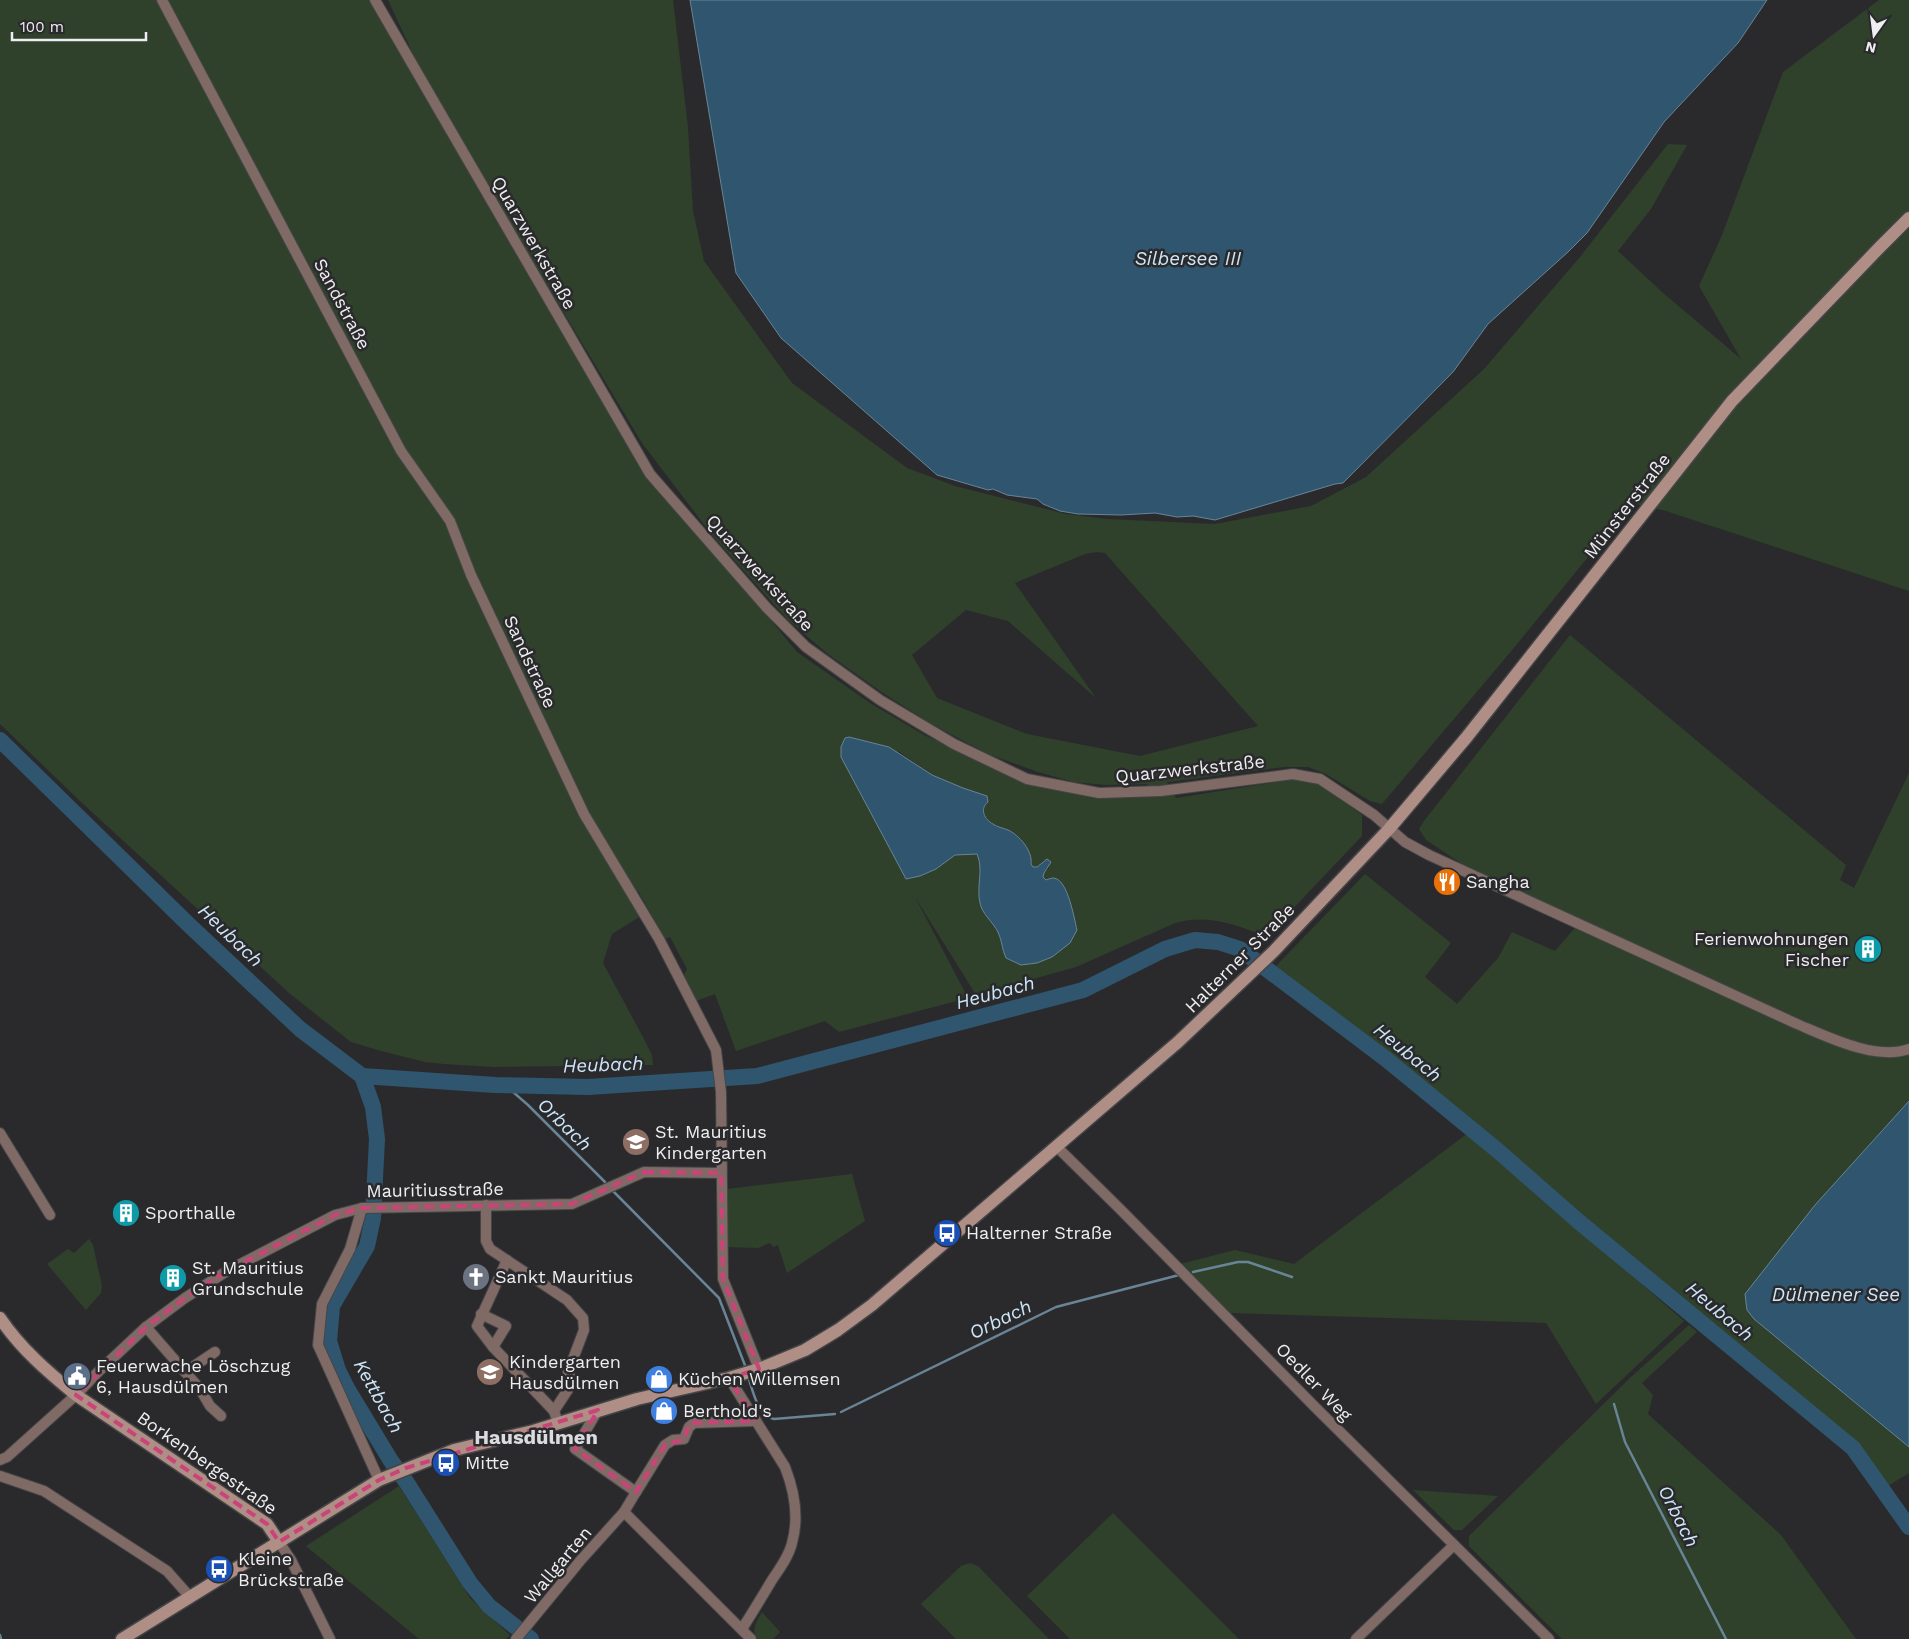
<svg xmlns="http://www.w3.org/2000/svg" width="1909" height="1639" viewBox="0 0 1909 1639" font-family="'Work Sans',sans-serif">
	<rect width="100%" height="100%" fill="#2a2a2d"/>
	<g fill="#2f412b" fill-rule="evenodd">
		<path d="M0,0H375L650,474L797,652L870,703L924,735L1027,782L1153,794L1147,784L1106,785L1074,782L1038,772L988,754L930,723L880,691L828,654L788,620L712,535L642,443L428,86L388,0H673L688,127L693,211L704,261L792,383L907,468L955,486L1066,514L1107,519L1215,524L1311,506L1366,477L1484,369L1580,257L1668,144L1687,145L1651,209L1618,251L1662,292L1741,359L1699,286L1722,235L1783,72L1879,0H1909V591L1666,511L1632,503L1508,655L1382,804L1370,801L1326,774L1308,767H1284L1167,782L1176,798L1295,779L1319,783L1362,815V836L1266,937C1236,924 1207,914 1175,923L1076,967L976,995L915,897L968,998L839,1032L825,1021L736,1051L715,994L696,1001L683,977L687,969L670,937L665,939L638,891L634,898L644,914L612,934L603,963L644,1039L652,1055L653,1065L494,1067L444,1064L425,1062L381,1051L351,1042L289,993L80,801L0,724ZM1097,552L1105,553L1258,726L1140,756L1027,734L937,698L912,655L966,610L1008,621L1096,698L1015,583L1085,554ZM898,751L932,775L963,788L987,796C982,812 982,819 999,827L1033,867H1037L1044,860L1049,868L1044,873L1043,877L1046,880L1054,878L1006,958C1002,950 1002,940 998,932C993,922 982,914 980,903C976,886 984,870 977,853L955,855L936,869L920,876Z"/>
		<polygon points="1570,635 1846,865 1840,880 1854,888 1909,773 1909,1101 1815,1205 1754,1319 1909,1447 1909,1473 1888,1486 1858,1443 1569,1204 1385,1049 1274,968 1365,874 1451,943 1425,977 1457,1004 1498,958 1512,932 1555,951 1574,929 1577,919 1468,868 1426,840 1419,829 1424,821"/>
		<polygon points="1468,1133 1684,1321 1596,1404 1546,1323 1230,1313 1180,1264 1235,1250 1294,1264"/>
		<polygon points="852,1174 865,1221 787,1273 778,1245 773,1247 770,1243 758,1248 727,1247 727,1189"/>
		<polygon points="89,1239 93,1245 102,1286 101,1293 86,1310 47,1264 68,1249 74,1253"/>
		<polygon points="1689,1325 1697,1332 1642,1383 1653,1395 1648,1414 1781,1535 1856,1639 1562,1639 1469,1546 1469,1536 1631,1377"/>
		<polygon points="399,1486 470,1598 510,1635 506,1639 419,1639 306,1546"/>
		<polygon points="1413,1490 1498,1496 1462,1530 1454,1530"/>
		<polygon points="1113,1513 1239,1639 1070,1639 1027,1596"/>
		<polygon points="970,1563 978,1566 1049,1639 956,1639 921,1604 961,1566"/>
		<path d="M762,1612L780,1632L773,1639H758C750,1630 757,1621 762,1612Z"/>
	</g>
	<g fill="#30566f" stroke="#698496">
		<polygon points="690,0 1767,0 1738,43 1664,122 1587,233 1568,252 1488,324 1453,372 1343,483 1335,484 1215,520 1193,516 1177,517 1155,513 1121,515 1078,514 1060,511 1043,504 1037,499 1007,495 993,489 988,490 937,475 781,338 736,273"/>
		<path d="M849,737L889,747L932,775L963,788L987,796L988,802C979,809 985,820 993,824C997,827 1003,828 1008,830C1019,835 1033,851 1031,864L1033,867H1037L1047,859L1051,862L1044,873L1043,877L1046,880C1049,879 1051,878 1054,878C1068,880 1074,918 1077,930L1070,943L1052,957L1037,963L1021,965L1006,958C1002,950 1002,940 998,932C993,922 982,914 980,903C976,886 984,870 977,854L955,855L936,869L920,876L906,879L841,757V747L845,738Z"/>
		<polygon points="1909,1101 1909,1447 1754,1319 1747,1310 1745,1294 1815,1205"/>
	</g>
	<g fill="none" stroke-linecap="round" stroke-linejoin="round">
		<g stroke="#698496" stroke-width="2.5">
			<polyline points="505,1085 528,1105 605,1182"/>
			<polyline points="613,1191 719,1298 746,1368"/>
			<polyline points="1193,1272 1238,1262 1248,1262 1292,1277"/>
			<path d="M748,1376C753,1391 757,1415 774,1419L835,1414"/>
			<polyline points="1614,1404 1625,1442 1726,1639"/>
			<polyline points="841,1412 1056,1307 1179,1275"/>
			<polyline points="0,1635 1,1639"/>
		</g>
		<g stroke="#30566f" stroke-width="16">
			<polyline points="0,740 188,924 300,1029 362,1076 495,1085 588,1087 757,1076 1083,990 1165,949 1195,940 1218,942 1240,949 1386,1059 1497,1150 1578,1221 1853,1448 1909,1527"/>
			<polyline points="362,1076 373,1107 377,1139 373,1218 367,1246 332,1306 329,1341 338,1370 348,1390 391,1461 407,1483 470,1583 489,1606 531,1639"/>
		</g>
		<defs>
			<g id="street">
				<polyline points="162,0 401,451 450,521 471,575 584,814 659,939 716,1050 721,1092 723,1279 759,1369"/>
				<path d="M375,0L650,474L767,608L806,647L880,700L954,744L1027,779L1099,793L1161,791L1293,774L1320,779L1374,815L1405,842L1429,855L1797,1024C1828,1037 1876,1061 1909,1049"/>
				<polyline points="0,1133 50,1215"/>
				<polyline points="1057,1147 1120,1209 1317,1409 1549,1639"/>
				<polyline points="486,1205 486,1241 490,1249 567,1300 583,1318 584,1330 568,1372 573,1382 554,1411"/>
				<polyline points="362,1208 350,1249 322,1304 318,1345 379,1480"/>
				<polyline points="507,1260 477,1326 493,1347 554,1411 556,1417"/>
				<polyline points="481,1314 506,1326 493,1347"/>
				<polyline points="146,1327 200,1389 210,1406 221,1416"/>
				<polyline points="185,1372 215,1352"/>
				<path d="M729,1378L785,1467C794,1490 799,1518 792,1543C789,1556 780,1568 772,1580C762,1597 752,1613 742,1629"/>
				<polyline points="0,1460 7,1457 76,1395 99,1371 146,1327 185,1298 227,1271 335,1215 362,1208 572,1204 644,1172 721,1173"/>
				<polyline points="0,1476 44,1491 167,1571 190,1597"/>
				<polyline points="636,1492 665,1445 673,1440 684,1439 689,1427 694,1423 756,1421"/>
				<polyline points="624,1512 751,1639"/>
				<polyline points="279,1542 291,1560 330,1639"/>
				<polyline points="516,1639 580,1561 624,1512 636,1492 575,1449 598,1410"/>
				<polyline points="1356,1639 1454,1545"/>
			</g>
			<g id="secondary">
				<path d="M0,1318C21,1349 48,1372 76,1395L267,1524L279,1542"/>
				<polyline points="122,1639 379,1480 454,1450 533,1431 637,1399 729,1378 759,1369 805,1350 838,1330 872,1305 1178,1042 1274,951 1389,829 1466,738 1732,401 1880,247 1909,218"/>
			</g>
		</defs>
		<use href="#street" stroke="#454548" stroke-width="12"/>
		<use href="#secondary" stroke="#454548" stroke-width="15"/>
		<use href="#street" stroke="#7f6a65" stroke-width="10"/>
		<use href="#secondary" stroke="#ae8e85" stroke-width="12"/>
	</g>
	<path fill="none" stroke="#cb4379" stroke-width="4" stroke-dasharray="10 6" stroke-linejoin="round" d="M644,1172L721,1173L723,1279L759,1369L729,1378L756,1421L690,1423L684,1439L665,1445L636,1492L575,1449L598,1410L406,1468L379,1480L279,1542L267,1524L76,1395L146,1327L185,1298L227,1271L335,1215L362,1208L572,1204Z"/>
	<defs>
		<symbol id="restaurant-disc" viewBox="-11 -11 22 22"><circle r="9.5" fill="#e8710a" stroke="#2a2a2d"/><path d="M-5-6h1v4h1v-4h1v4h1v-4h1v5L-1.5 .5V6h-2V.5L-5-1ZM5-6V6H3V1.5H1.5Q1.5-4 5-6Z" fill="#fff"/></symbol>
		<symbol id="building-disc" viewBox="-11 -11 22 22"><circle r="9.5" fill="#0f9aa8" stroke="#2a2a2d"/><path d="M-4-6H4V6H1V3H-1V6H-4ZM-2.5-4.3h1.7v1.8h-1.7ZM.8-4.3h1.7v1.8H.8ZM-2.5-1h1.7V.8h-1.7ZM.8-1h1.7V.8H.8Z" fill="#fff"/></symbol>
		<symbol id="school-disc" viewBox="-11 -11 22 22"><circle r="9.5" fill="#8d6e63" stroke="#2a2a2d"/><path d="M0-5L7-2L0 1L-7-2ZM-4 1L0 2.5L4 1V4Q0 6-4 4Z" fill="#fff"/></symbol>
		<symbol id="bus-disc" viewBox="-11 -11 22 22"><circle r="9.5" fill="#1a4fb4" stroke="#2a2a2d"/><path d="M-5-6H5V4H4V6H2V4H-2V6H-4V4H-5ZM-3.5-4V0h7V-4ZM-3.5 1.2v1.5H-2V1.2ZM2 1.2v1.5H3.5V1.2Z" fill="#fff"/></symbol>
		<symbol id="church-disc" viewBox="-11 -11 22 22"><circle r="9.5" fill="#6b7280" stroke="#2a2a2d"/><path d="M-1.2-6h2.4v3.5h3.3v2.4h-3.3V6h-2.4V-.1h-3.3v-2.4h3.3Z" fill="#fff"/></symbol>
		<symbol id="civic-disc" viewBox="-11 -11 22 22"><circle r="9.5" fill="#5c6f8a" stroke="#2a2a2d"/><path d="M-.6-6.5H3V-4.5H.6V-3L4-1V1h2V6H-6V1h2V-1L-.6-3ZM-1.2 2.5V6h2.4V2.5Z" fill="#fff"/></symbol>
		<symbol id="shop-disc" viewBox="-11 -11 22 22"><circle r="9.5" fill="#3f7fe0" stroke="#2a2a2d"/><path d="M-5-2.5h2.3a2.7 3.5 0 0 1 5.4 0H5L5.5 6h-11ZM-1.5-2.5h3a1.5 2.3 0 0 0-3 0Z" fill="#fff"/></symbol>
	</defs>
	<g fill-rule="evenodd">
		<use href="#restaurant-disc" x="1431" y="866" width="32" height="32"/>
		<use href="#building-disc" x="1852" y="933" width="32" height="32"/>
		<use href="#school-disc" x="620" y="1126" width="32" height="32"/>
		<use href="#building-disc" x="110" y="1197" width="32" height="32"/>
		<use href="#bus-disc" x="931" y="1217" width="32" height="32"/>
		<use href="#church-disc" x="460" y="1261" width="32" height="32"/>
		<use href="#building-disc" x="157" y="1262" width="32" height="32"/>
		<use href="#school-disc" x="474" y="1356" width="32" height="32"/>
		<use href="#civic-disc" x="61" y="1360" width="32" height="32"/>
		<use href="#shop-disc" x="643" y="1363" width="32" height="32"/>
		<use href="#shop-disc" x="648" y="1395" width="32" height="32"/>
		<use href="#bus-disc" x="430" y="1447" width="32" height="32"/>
		<use href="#bus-disc" x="203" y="1553" width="32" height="32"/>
	</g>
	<g text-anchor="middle" stroke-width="5" stroke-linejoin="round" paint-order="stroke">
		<g font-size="18" fill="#eeeef1" stroke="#2a2a2d">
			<text transform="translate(534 243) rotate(60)" y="6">Quarzwerkstraße</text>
			<text transform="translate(342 304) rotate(62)" y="6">Sandstraße</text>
			<text transform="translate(1627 506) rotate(-52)" y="6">Münsterstraße</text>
			<text transform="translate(760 573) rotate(48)" y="6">Quarzwerkstraße</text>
			<text transform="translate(530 662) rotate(65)" y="6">Sandstraße</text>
			<text transform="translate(1190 769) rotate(-6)" y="6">Quarzwerkstraße</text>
			<text transform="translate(1240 958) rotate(-45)" y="6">Halterner Straße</text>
			<text transform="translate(435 1190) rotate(-1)" y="6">Mauritiusstraße</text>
			<text transform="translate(1314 1382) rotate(46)" y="6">Oedler Weg</text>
			<text transform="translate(207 1463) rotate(35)" y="6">Borkenbergestraße</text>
			<text transform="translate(558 1565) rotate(-50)" y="6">Wallgarten</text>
		</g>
		<g font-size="18" fill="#eeeef1" stroke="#2a2a2d" text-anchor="start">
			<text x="1466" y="888">Sangha</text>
			<text x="1849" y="945" text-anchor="end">Ferienwohnungen<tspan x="1849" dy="21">Fischer</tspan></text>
			<text x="655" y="1138">St. Mauritius<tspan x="655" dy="21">Kindergarten</tspan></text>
			<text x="145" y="1219">Sporthalle</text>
			<text x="966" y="1239">Halterner Straße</text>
			<text x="192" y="1274">St. Mauritius<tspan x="192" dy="21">Grundschule</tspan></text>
			<text x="495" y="1283">Sankt Mauritius</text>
			<text x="509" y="1368">Kindergarten<tspan x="509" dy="21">Hausdülmen</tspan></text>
			<text x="96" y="1372">Feuerwache Löschzug<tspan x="96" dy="21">6, Hausdülmen</tspan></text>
			<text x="678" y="1385">Küchen Willemsen</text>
			<text x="683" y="1417">Berthold's</text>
			<text x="465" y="1469">Mitte</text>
			<text x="238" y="1565">Kleine<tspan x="238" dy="21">Brückstraße</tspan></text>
		</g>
		<g font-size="19" font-style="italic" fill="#cde6f8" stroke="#2a2a2d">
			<text x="1188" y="265">Silbersee III</text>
			<text transform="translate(231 935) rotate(44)" y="7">Heubach</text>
			<text transform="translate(995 992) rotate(-15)" y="7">Heubach</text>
			<text transform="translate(1408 1052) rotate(39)" y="7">Heubach</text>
			<text transform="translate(603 1064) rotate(-2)" y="7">Heubach</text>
			<text transform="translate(565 1124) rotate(44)" y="7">Orbach</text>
			<text x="1836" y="1301">Dülmener See</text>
			<text transform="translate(1720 1311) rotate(40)" y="7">Heubach</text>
			<text transform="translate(1000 1319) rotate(-26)" y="7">Orbach</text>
			<text transform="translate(379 1396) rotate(61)" y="7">Kettbach</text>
			<text transform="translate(1679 1516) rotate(63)" y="7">Orbach</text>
		</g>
		<g font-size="20" font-weight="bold" fill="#dbdce0" stroke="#2a2a2d">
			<text x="536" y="1444">Hausdülmen</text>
		</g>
	</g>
	<g transform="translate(1874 35) rotate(194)" stroke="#2a2a2d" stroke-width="4" paint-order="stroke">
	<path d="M0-4L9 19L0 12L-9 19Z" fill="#eeeef1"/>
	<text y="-8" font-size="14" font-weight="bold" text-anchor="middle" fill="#eeeef1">N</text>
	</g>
	<path d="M12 32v8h134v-8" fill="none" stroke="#eeeef1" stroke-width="2.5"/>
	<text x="20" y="32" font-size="15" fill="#eeeef1" stroke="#2a2a2d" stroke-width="4" paint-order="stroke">100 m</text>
</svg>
